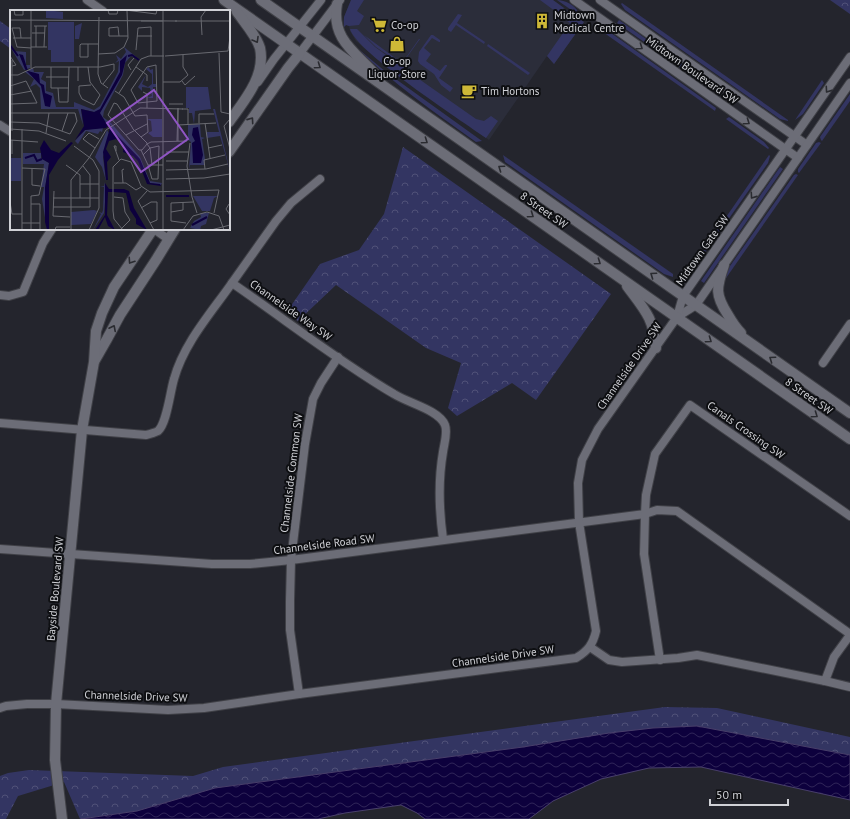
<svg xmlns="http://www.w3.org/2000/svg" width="850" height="819" viewBox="0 0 850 819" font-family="'PT Sans',sans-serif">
	<defs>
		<pattern id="park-crowns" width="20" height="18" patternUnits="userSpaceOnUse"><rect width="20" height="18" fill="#333562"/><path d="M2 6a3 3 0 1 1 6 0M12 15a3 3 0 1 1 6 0" fill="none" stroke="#505178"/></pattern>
		<pattern id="water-waves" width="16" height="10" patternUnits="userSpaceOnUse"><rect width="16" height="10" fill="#0d003d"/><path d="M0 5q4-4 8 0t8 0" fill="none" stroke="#2f2458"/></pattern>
	</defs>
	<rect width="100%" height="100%" fill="#24252d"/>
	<polygon fill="#2b2d3a" points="351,0 553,0 584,22 554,64 547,56 489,140 385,66 356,41 350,31 349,26 346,25 344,27 343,22 344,17"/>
	<g fill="#333562">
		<polygon points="351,0 364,0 357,11 364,16 359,25 349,26 346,25 344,27 344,17"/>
		<polygon points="540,0 553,0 564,8 559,14"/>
		<path d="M557,0C565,0 575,5 578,12L577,14Z"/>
		<polygon points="622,3 788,120 788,121 780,119 625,10 621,4"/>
		<polygon points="566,10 584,22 554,64 547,56 570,23 561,17"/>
		<polygon points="458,14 462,15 457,23 485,42 484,44 456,25 451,32 448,30 448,28"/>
		<polygon points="619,20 712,85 710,88 617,23"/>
		<polygon points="601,28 604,28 716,108 715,111 600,30"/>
		<path d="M350,29H357L375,47L400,65L405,64L409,72L476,119L484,121L491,116L498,121L486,138C462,121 356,52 350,29Z"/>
		<polygon points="364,35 402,63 419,39 420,39 407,57 405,63 401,64 376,47"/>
		<polygon points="431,35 433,35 440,40 440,42 439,42 432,38 424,48 431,54 426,61 440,71 445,65 447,65 447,66 439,78 453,88 450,92 441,85 434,74 420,64 418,61 419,52"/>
		<polygon points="488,44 530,73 528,75 487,46"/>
		<path d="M356,47L386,72L482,141L476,142C434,112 392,83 356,47Z"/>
		<polygon points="822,80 824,83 803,114 795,120"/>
		<polygon points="850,94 850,101 822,141 821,140 820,137"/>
		<polygon points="729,117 764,142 769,148 768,149 726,119"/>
		<polygon points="819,142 821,143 799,173 798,172 798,169 816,143"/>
		<polygon points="503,155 673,274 673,277 664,274 505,162"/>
		<polygon points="769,155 770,156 768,163 694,268 686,275"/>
		<polygon points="780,167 783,169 704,283 701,281"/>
		<polygon points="796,174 798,175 724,281 730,266 794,175"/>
	</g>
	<g fill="url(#park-crowns)">
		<polygon points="830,0 850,0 850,14"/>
		<polygon points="0,21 11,29 11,49 0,41"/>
		<polygon points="403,147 611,294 536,400 512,383 457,416 448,408 461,363 426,348 336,285 298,321 286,313 320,264 359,250 384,214"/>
		<polygon points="665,707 717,708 850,737 850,755 697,726 653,728 523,747 215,788 137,811 81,819 80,819 64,782 18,796 6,819 0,819 0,776 8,773 29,770 193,776 223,767"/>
	</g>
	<polygon fill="url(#water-waves)" stroke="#483f6b" points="697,726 850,755 850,800 701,767 649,768 601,779 553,801 529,819 425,819 417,813 401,805 345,813 318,819 81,819 137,811 215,788 523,747 609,733 653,728"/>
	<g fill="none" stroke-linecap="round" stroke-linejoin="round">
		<defs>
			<g id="street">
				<polyline points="87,0 103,11"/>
				<polyline points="574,0 798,158"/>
				<polyline points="600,0 807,145"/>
				<polyline points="300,53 340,0"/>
				<polyline points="258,82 274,59 321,0"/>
				<polyline points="0,125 11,132"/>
				<polyline points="154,229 168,239"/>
				<polyline points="232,283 276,221 291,203 320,179"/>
				<polyline points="0,295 9,296 23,292 43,243 52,229"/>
				<polyline points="677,317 696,305 850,83"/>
				<polyline points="823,363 850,324"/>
				<path d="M0,423L146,435C150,434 154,433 158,431C167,423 170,392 174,379C184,343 211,313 232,283C286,320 338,361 394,394C408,403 439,410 445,425C448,433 444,444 443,452C438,481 439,510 443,539"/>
				<polyline points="0,549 212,564 250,564 291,560 645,514 646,495 655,454 690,405 850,516"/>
				<polyline points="590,647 609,660 622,662 678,658 697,655 825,681 834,657 850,635"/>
				<polyline points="660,660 644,554 645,514 657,510 677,511 850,634"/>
				<polyline points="825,681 850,687"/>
				<polyline points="299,694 290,630 290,601 291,560 305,444 313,399 321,383 338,357"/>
				<path d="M0,708L6,706L27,704H56L168,710L204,708L299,694L576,658C588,651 593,644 596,631L579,522L578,483L582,460L598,429L677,317L683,296L850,57"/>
			</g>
			<g id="secondary">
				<polyline points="224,0 850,439"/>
				<polyline points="261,0 850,413"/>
				<path d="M337,4C331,39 355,52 376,75"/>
				<path d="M229,122C244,101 266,76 260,48C256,35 244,22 237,12"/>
				<polyline points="229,152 288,68 300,53"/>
				<path d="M724,265C716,288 715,295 728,315C732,322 736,328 741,333"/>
				<path d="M627,286C644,309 654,318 656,348"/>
				<polyline points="95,360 107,339 120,315 156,260 175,229"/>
				<polyline points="62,819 55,760 56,704 82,430 94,362 96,331 102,313 114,287 153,229"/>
			</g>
		</defs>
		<use href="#street" stroke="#404147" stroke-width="10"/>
		<use href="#secondary" stroke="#404147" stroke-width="12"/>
		<use href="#street" stroke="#6c6d77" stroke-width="8"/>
		<use href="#secondary" stroke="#6c6d77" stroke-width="10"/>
	</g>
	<defs><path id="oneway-chevron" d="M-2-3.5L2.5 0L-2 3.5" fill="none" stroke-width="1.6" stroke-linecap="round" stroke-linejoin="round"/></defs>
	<g stroke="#2a2b30">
		<use href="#oneway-chevron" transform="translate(256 40) rotate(60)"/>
		<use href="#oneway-chevron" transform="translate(640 47) rotate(35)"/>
		<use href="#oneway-chevron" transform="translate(318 66) rotate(35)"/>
		<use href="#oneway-chevron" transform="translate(828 90) rotate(125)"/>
		<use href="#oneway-chevron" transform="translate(251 120) rotate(-55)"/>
		<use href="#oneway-chevron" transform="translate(747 122) rotate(35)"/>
		<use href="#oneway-chevron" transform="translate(425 141) rotate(35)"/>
		<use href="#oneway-chevron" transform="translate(501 168) rotate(-145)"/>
		<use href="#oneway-chevron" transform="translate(753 196) rotate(125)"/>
		<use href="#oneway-chevron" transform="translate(531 215) rotate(35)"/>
		<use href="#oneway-chevron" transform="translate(131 261) rotate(124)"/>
		<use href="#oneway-chevron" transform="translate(598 262) rotate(35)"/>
		<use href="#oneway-chevron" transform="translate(653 275) rotate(-145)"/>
		<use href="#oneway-chevron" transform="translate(113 328) rotate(-63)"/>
		<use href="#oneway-chevron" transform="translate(709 340) rotate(35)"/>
		<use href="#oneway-chevron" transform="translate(772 359) rotate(-145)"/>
		<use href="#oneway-chevron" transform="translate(815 415) rotate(35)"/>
	</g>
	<defs>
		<symbol id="building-bare" viewBox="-9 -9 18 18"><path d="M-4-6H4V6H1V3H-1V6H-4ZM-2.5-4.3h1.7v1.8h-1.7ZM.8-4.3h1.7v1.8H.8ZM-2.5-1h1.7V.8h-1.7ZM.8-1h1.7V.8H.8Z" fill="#ceb837" stroke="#0e0f12" stroke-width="2.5" paint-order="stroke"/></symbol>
		<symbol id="supermarket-bare" viewBox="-9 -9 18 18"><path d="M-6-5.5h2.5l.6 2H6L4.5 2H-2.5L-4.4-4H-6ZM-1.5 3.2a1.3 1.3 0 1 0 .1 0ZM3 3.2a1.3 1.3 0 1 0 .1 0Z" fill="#ceb837" stroke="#0e0f12" stroke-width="2.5" paint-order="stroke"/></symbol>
		<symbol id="shop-bare" viewBox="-9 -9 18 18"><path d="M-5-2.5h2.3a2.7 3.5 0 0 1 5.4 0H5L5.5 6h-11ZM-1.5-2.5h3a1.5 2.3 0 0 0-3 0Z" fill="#ceb837" stroke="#0e0f12" stroke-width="2.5" paint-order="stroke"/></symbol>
		<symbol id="cafe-bare" viewBox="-9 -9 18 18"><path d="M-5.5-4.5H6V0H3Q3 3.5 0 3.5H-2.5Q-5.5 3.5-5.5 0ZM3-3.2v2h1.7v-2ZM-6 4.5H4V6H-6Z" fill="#ceb837" stroke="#0e0f12" stroke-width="2.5" paint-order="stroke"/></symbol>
	</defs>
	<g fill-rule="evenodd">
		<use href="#building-bare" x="531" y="10" width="22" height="22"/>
		<use href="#supermarket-bare" x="368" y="14" width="22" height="22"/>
		<use href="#shop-bare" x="386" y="33" width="22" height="22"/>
		<use href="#cafe-bare" x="458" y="80" width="22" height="22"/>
	</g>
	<g text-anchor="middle" stroke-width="4" stroke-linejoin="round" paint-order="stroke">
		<g font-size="11" fill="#d0d1d6" stroke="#0e0f12" text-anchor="start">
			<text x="554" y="19">Midtown<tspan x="554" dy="13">Medical Centre</tspan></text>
			<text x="391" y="29">Co-op</text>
			<text x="397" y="65" text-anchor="middle">Co-op<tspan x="397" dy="13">Liquor Store</tspan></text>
			<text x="481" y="95">Tim Hortons</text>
		</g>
		<g font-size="11" fill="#d0d1d6" stroke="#0e0f12">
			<text transform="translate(692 70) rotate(35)" y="4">Midtown Boulevard SW</text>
			<text transform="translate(544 210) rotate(35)" y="4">8 Street SW</text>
			<text transform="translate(702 250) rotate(-55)" y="4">Midtown Gate SW</text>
			<text transform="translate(291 310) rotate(35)" y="4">Channelside Way SW</text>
			<text transform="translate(629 366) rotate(-55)" y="4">Channelside Drive SW</text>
			<text transform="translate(809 396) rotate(35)" y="4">8 Street SW</text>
			<text transform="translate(746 430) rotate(35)" y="4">Canals Crossing SW</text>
			<text transform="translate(291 473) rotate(-83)" y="4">Channelside Common SW</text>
			<text transform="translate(324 544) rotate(-7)" y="4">Channelside Road SW</text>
			<text transform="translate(55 589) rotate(-85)" y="4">Bayside Boulevard SW</text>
			<text transform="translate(503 656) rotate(-8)" y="4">Channelside Drive SW</text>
			<text transform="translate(136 696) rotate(2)" y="4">Channelside Drive SW</text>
		</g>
	</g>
	<g transform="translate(10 10)">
		<rect width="220" height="220" fill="#24252d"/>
		<path d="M72,13L69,29H65V16Z" fill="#333562"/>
		<path d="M36,0L53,2V9L36,8ZM38,12H64V52H41V40H38ZM0,32L4,41L16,42V55H20V58L14,60L2,40ZM114,37L130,50L121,46L115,53L113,65L94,101L93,107L101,113L130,147L140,171L152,173L151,175L140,173L128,147L100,118L101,115L95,113L84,102L71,99L73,115L68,99H31L30,78L26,74L20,77L24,69L15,62L23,58L24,62H34L31,69L36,72V81L43,83L46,97H64V92L84,100L90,96L108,62L109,51L105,53L108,50L106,45L111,49L116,42ZM139,57L140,60L143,59V74H147V77H143V88H137L142,86L140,78L132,77V81L128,77L136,65L132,74L138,77L142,74V64L136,59ZM176,77H198L201,99L185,101L184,114L182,103H179V98H176ZM203,99H205L220,161L210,126L197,128L196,122H209ZM137,109H152V127H143L138,123L142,121L141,111ZM190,114L191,127L195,128L192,129L195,149L194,155H180L179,159L181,132L178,130V115ZM89,118H93L92,122L90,121L88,124L76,121L68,134L65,131L75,120ZM97,120L100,125L93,147L96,171L92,157L85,147ZM13,143H31V148L39,153L35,178L37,220L32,189L34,177H31L34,154H13ZM0,148H11V171H0ZM94,172L96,181L94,203L83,220L91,204L89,202L92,203L93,200L94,177L90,176H94ZM183,186H208L204,188L200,201H192ZM84,200L87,201L81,214L61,215V202ZM190,203H199L196,214L191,216L190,220L180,218L184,211L191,207Z" fill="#333562"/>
		<path d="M9,44L13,45L18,61L29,64L30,73L34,75L35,83L42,86L40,97L35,96L31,76L15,59ZM117,45L112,65L90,103L98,116L96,118L75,120L65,130L74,116L71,99L84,102L90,99L110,62V51ZM188,117L193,145L191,153H183L182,133L185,131L182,125L183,118ZM100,118L130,149L140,173L150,174L151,176L137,174L128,151L123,146L113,142L114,135L106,129L99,131L96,139L101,147L97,152L98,170H96L93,142ZM34,130L41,140L49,143L61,132L63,133L48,150L39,165V220H37L35,212V178L39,153L32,149L30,138ZM95,173L99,179H114L119,181L124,198L137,220L126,214V209L120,200L116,183L103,182H98L97,205L105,220L98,216L95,207L88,220H85L95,205Z" fill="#0d003d"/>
		<path fill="none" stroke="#0d003d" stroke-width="2" d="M0,35L8,46M118,46L122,45L129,50M15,148L24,145L27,151L32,149M156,186H179M182,215L197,207"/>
		<path fill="none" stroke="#696a71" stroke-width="1" d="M4,0L5,5H13V0M21,0V58M98,0L99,4H107L108,0M115,0L146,4L147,0M153,0V220M89,7L88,64L91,73L98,78M0,10L167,11M131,11H153M165,11H220M24,16H37M22,23H35M192,25L191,7L196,0M109,26L108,17L99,18V26H118M127,26H142M3,28H21M11,28L10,18H2L7,37L21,38M78,34V47H70V35L71,34H88M21,37H37M26,37V16M34,37L35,16M126,40L128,18L141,17V46M209,43L211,102L220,104M88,44L105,43L114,37L118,28L117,1M0,46L6,55L2,56M155,46L218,41L220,27M2,50V121M146,55L147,91L128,93L121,80L137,57ZM41,57V78H59M78,57L80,72L90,85L84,95L72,89L69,83V76L81,75M126,57L137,65V71M121,60L118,55L124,48M0,65H8L25,57H90L104,54V60L93,74M36,67H59M68,71V57M172,71L175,75L185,66M153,72H170L178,65L173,57V45M0,76L16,71L27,93L0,94M48,78L49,92H58L59,57M105,81L114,87L125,106L137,105L138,122L131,127M133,82L137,84V98M109,83L131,49L139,46H154M0,85L22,81M159,94H173M172,99H178V115M0,103H65L67,111L60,124L29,113L0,112M220,109L214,116L220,139M189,113V104H204M195,113L200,148M168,115L206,113M0,119L29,121L56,131M12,119V220M52,121L58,103M36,123L39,103M116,125L137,114M0,130L28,132M2,130V144M167,131L168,98V131M180,133L177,156L182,187L187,203M64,136L83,150L89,161V198L79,220M85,138L73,129L79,123L89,129M198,138L212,135M131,140L138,155H142M106,141V136H104L109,150M156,142H179M133,145L140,138L142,155H153M156,151H177M56,155L70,165V188M138,155L142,169H148L149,136L140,138L137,134V133L123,119L122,117L107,94L104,93L98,105L129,140H132L137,134L141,132L177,131M12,158L35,159L29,185L21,186V220M22,158V175L30,176M195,159L194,150L215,145M156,160L196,159L218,154M156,169L194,168L220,164M104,173H116L126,180L131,177M113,173L112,160L114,159M70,174H89M44,181L43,206L60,207M137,181L128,191L144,220M104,187L113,188L115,202L120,210L111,219M43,188H89M0,192L2,204H12M21,194H30V220M219,194L216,199L220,205M43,197H80V165L73,156M131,198L141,192H147V210L140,213M161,202L173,200V192M12,213H30M176,213L161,211V193L183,192M45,220L46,217H60M61,220V170L79,148L96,120L130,98L173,99M113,220L104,209L103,201V157L111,149L121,152L131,176L140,182L209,180L204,203M173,220L183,206L197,202L209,206L214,220M201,220L220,215"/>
		<path fill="#9055c5" fill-opacity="0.15" stroke="#9055c5" stroke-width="2" d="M144,80L178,129L131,162L97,113Z"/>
		<rect width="220" height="220" fill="none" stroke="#d0d1d6" stroke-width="2"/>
	</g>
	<path d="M710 799v6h78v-6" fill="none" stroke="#d0d1d6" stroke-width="2"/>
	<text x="716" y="799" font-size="12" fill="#d0d1d6" stroke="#0e0f12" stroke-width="3" paint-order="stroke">50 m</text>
</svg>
